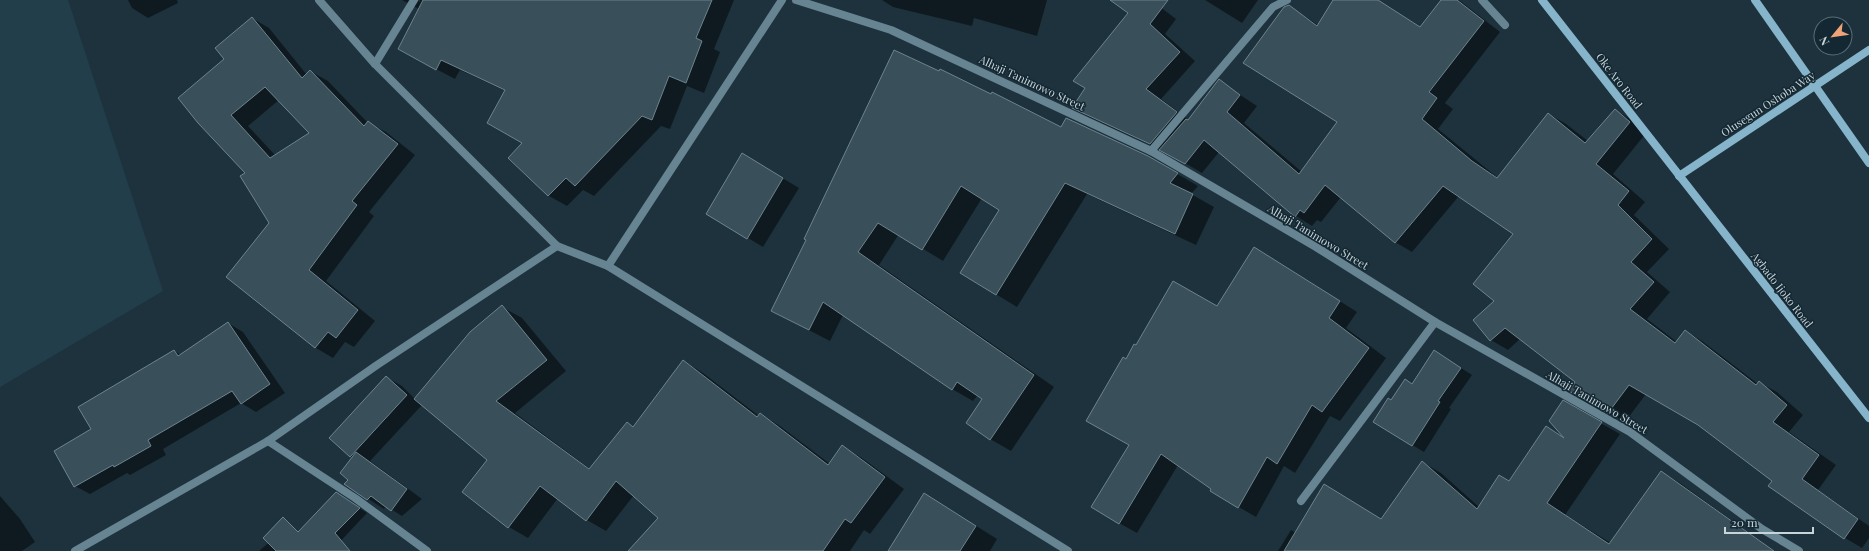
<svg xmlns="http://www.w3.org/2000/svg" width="1869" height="551" viewBox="0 0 1869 551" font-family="'Playfair Display',serif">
	<rect width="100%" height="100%" fill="#1d323c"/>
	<polygon fill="#223e4b" points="0,0 68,0 163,291 0,387"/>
	<g fill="#0007" fill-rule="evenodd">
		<polygon points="128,0 177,0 178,3 148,18 132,8"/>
		<polygon points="402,0 417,0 420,2 420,0 734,0 714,49 720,52 704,93 687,86 670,129 661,126 594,196 583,190 567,206 549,196 509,158 523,142 506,91 460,70 455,79 417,59 419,9"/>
		<polygon points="882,0 1047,0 1037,36 974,18 972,26 893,7"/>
		<polygon points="1114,0 1151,0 1176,19 1165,34 1195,61 1161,99 1189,120 1219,81 1257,106 1244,123 1302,172 1339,122 1289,6 1318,25 1334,0 1378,0 1421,28 1442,0 1459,0 1500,32 1445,103 1453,109 1438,129 1498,178 1549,114 1566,124 1588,141 1615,110 1632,120 1647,132 1613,174 1645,202 1634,215 1669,249 1647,272 1670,292 1647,319 1677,342 1685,331 1702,341 1758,384 1760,383 1777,392 1803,415 1789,432 1836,465 1818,490 1869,526 1869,538 1862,548 1845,538 1770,486 1773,481 1700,425 1646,394 1625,422 1570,391 1577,382 1520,339 1508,350 1491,340 1496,301 1514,234 1459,196 1412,252 1395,242 1341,197 1321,222 1317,220 1312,226 1296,216 1219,152 1202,173 1166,152 1089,117 1074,108 1129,13"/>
		<polygon points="1205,0 1258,0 1242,23"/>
		<path d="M252,18L269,28L307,75L310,71L328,81L368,123L386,132L415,155L369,212L374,216L326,281L375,321L354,347L345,342L333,358L316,348L228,277L270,223L247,173L199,122L226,59ZM279,100L310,133L275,155L248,126Z"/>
		<polygon points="1061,128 1148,157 1198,186 1191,194 1214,207 1196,245 1087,194 1017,307 961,273 1001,209 982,198 943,261 899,234 879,265 1054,387 1011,451 990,439 983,398 978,395 973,401 952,389 843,315 830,341 772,311 807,239"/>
		<polygon points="759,164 799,188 763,247 748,238"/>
		<polygon points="1272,258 1357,312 1346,328 1386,358 1340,421 1330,416 1295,473 1284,466 1256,517 1211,491 1212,489 1178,465 1137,533 1119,523 1131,445 1126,360 1137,346 1217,307"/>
		<polygon points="502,307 522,318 566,371 515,413 590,469 628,424 634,427 684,361 703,373 759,416 761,414 780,426 830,464 843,447 862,458 904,489 870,534 864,530 850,551 629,551 660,518 634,495 606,531 587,520 558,498 528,538 509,527 464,492 488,460 422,405 370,461 422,499 402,516 386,506 384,509 345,484 350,479 353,458 350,456 386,377 402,386 415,399"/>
		<polygon points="228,323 243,332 285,393 256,412 241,403 163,449 166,455 130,475 127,473 90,494 75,486 92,429 174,351 181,355"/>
		<polygon points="1435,351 1472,375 1449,408 1451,409 1424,452 1374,422 1392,401 1412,385"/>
		<polygon points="1563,402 1620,434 1565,515 1611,543 1661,472 1680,483 1774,551 1278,551 1291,530 1296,533 1382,520 1422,462 1441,473 1479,507 1509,481 1546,427 1565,438"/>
		<polygon points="0,496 20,519 35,542 22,551 0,551"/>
		<polygon points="344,498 367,513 334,548 326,543"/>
		<polygon points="946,507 997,539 990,551 889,551"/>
		<polygon points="273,539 291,551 259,551"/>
	</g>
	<g fill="#394f59" stroke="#6d8490" fill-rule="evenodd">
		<polygon points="423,0 712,0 696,38 702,41 686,83 669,76 652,120 642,116 575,186 566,178 548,196 508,158 522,143 487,123 505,90 441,60 436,70 398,49"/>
		<polygon points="1110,0 1168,0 1150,24 1180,52 1146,89 1177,112 1150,144 1072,108 1085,88 1073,81 1128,13"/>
		<polygon points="1333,0 1378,0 1420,27 1441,0 1457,0 1484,21 1429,92 1437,98 1422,119 1472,161 1497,178 1548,113 1585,143 1615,109 1630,122 1596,164 1629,191 1618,205 1652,239 1631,262 1654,282 1630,309 1675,343 1685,330 1756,385 1759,381 1787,405 1773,422 1819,455 1802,479 1858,519 1844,539 1768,486 1772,481 1698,425 1629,385 1608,413 1569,391 1575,382 1505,328 1490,341 1473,320 1494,301 1473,284 1513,234 1443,186 1395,243 1325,185 1304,213 1300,210 1295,217 1204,140 1185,164 1159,150 1186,119 1188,120 1219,79 1240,95 1227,112 1299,174 1337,122 1243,63 1284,7 1289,5 1317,26"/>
		<path d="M252,17L302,78L310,70L364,126L368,121L398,144L352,201L357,205L309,270L358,310L336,338L328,332L315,348L226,277L269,223L240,176L245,173L198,123L178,98L224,59L215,48ZM265,87L309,133L270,158L231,115Z"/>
		<polygon points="894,50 939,71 940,69 991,94 992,92 1061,127 1066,118 1148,156 1178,173 1170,183 1193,194 1175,234 1065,183 996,295 960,273 999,210 961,186 922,250 878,223 858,252 1034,375 990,440 966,423 982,399 957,382 952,390 823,302 809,330 771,311 806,240 804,239"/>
		<polygon points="742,153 783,178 747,239 706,214"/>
		<polygon points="1254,247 1340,301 1329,318 1369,348 1322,412 1312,405 1277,464 1267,457 1238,508 1210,491 1211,489 1161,454 1119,524 1091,507 1129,445 1086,421 1123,357 1126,359 1134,344 1136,345 1173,281 1217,306"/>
		<polygon points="502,305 547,360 496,401 589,469 627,422 633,427 683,360 757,417 760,413 828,465 842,445 885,477 851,523 845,519 823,551 628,551 658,518 616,481 586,521 540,486 508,528 462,492 487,460 414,399 470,332"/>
		<polygon points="228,322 270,384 241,404 232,391 148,440 151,446 114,467 113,465 74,487 54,451 91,429 78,407 174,350 178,356"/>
		<polygon points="1434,350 1461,368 1438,401 1440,402 1412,446 1373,422 1388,398 1391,400 1405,379 1412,384"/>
		<polygon points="386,376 407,395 350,457 329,438"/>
		<polygon points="1563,400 1602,422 1547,503 1609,544 1661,471 1774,551 1284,551 1324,484 1381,519 1422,461 1477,509 1499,475 1509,481 1546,426 1564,438 1549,421"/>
		<polygon points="356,452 407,489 391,511 371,496 367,500 344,484 348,480 340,473"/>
		<polygon points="336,492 360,508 335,533 350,551 276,551 263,538 283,517 298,532"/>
		<polygon points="924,493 976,526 960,551 888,551"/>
	</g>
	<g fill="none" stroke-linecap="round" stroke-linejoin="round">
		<g stroke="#678492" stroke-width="8">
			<polyline points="319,0 375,64 557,246 608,266 1068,551"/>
			<polyline points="796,0 891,30 1151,151 1316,247 1435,322 1630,432 1762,529 1799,551"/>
			<polyline points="1482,0 1505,25"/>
			<polyline points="375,64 414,0"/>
			<polyline points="1151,151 1273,7 1287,0"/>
			<polyline points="608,266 782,0"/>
			<polyline points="268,441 355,498 427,551"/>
			<polyline points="1301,501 1435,322"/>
			<polyline points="75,551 268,441 377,365 557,246"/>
		</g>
		<g stroke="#85b4cb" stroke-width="8">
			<polyline points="1542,0 1869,418"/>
			<polyline points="1755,0 1869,163"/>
			<polyline points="1679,176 1869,50"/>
		</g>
	</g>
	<g text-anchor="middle" stroke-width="3" stroke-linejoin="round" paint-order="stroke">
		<g font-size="11" fill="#c7d4da" stroke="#132832">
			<text transform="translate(1619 81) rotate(52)" y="4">Oke Aro Road</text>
			<text transform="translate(1032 83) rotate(25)" y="4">Alhaji Tanimowo Street</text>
			<text transform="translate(1768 104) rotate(-33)" y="4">Olusegun Oshoba Way</text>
			<text transform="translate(1318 237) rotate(31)" y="4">Alhaji Tanimowo Street</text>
			<text transform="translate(1782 290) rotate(52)" y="4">Agbado Ijoko Road</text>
			<text transform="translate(1597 402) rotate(30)" y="4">Alhaji Tanimowo Street</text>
		</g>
	</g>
	<g transform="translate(1833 36) rotate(241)"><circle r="19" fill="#132832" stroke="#5b6d75"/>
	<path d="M0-3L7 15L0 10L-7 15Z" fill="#f0a279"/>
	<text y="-6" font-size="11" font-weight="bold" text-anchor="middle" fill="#c7d4da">N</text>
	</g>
	<path d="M1725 527v6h88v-6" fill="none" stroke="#c7d4da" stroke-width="2"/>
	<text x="1731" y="527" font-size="12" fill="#c7d4da" stroke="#132832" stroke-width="3" paint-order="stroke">20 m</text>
</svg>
